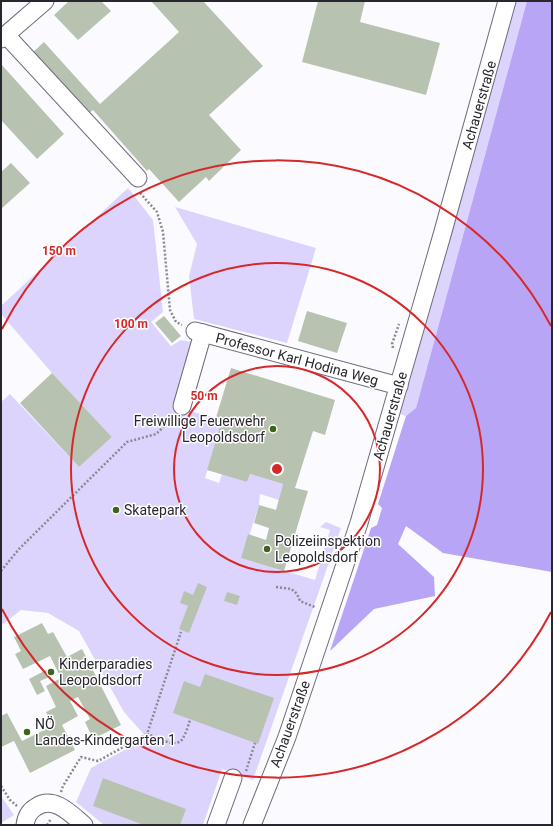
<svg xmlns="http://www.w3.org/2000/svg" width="553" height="826" viewBox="0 0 553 826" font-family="Roboto,sans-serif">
	<rect width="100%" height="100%" fill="#fbfbff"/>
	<g fill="#ddd4fe">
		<polygon points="516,1 527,1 416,408 406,416 400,414"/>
		<polygon points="128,188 153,220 163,312 151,322 171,346 181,340 191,342 174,407 216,418 214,424 220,426 205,478 219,483 222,474 247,482 250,474 283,484 279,500 260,494 259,505 242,558 315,580 330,530 320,527 326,522 341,528 253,780 222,769 203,825 104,825 76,802 91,768 147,738 124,712 79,631 48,613 21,610 3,624 1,622 1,402 10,394 79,467 112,437 52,373 1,314 1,306"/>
		<polygon points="175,207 316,248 287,343 194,319 189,276 197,244"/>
		<polygon points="1,796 14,815 1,823"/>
	</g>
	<polygon fill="#b9a5f5" points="527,1 552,1 552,572 443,553 406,526 398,544 434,577 435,596 374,609 330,651 371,528 377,525 382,508 378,504 406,416 416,408"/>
	<g fill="#b7c3b0">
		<polygon points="69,1 101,1 111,11 78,40 54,15"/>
		<polygon points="151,1 203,1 263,66 209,115 241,150 209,181 206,177 179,202 149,169 147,171 93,110 88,114 32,53 44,42 100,104 179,32"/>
		<polygon points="318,1 365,1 360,22 440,43 426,95 302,62"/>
		<polygon points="1,64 64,134 37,159 1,120"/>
		<polygon points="11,163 30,183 1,209 1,172"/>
		<polygon points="307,311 347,323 337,353 298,341"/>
		<polygon points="164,316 181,336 172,343 155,323"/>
		<polygon points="231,368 335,400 325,435 313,431 295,488 308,491 284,571 241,558 248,534 266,540 269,528 254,523 259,505 276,510 283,484 250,474 247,482 207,470 220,426 214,424"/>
		<polygon points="52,373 112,437 79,467 20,403"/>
		<polygon points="198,583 207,587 189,633 179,629 188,606 180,603 184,591 193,595"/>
		<polygon points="227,592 240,596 237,605 224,601"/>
		<polygon points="42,623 48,634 53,632 67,657 82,649 121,725 93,739 85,722 90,719 78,697 70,701 78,716 62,725 75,750 30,773 14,741 1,747 1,716 7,713 22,741 52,726 46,712 56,707 46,686 61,678 50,656 23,669 15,654 21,651 14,637"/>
		<polygon points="50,668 54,675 40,681 45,691 37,695 29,679"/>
		<polygon points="205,674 274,698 258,744 173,713 184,681 200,687"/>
		<polygon points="103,778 186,809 180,825 144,825 93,806"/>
	</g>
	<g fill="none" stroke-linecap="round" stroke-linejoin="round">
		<defs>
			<g id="minor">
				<polyline points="6,35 138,178"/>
				<polyline points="1,39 45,1"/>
				<polyline points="195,331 399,386"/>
				<polyline points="182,406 203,333"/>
				<path d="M25,825C26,817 29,811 36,807C54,795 71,814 84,825"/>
				<polyline points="216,825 233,778"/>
				<polyline points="252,825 287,737 359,523 442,235 507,1"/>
			</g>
		</defs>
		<use href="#minor" stroke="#6f6b7e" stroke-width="19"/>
		<g stroke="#8a898f" stroke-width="2.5" stroke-dasharray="2 2" stroke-linecap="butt">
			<polyline points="140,193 157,212 163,232 170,310 176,322 182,325"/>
			<polyline points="393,348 392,344 399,324"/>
			<polyline points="1,571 19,549 127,442 156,434 174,417"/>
			<path d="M276,587C290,589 295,587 300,601L315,607"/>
			<path d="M147,734C157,737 177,750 183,738C186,733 188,726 190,720"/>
			<polyline points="246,771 255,743"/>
			<polyline points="1,786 10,800 17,806"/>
			<polyline points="61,792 63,786 81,757 98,761 147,734 181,632"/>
			<polyline points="47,825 51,819"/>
		</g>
		<use href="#minor" stroke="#fff" stroke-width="17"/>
	</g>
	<g fill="none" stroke="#d62828" stroke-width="2">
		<circle cx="277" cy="469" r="103"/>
		<circle cx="277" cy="469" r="206"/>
		<path d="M551 612A309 309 0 0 1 2 609M2 329A309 309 0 0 1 551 326"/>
	</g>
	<g fill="#3e631c" stroke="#fff" stroke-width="1.5">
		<circle cx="273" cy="429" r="4"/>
		<circle cx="116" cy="510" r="4"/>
		<circle cx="267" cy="549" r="4"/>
		<circle cx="51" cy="672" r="4"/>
		<circle cx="27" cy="732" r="4"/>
	</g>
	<g text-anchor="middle" stroke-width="3" stroke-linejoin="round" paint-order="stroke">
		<g font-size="14" fill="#28262e" stroke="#fff">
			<text transform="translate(479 105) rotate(-74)" y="5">Achauerstraße</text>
			<text transform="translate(297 359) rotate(15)" y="5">Professor Karl Hodina Weg</text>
			<text transform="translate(390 416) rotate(-74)" y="5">Achauerstraße</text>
			<text transform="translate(290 724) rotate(-70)" y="5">Achauerstraße</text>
		</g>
		<g font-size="14" fill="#28262e" stroke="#fff" text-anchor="start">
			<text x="265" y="426" text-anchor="end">Freiwillige Feuerwehr<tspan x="265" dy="16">Leopoldsdorf</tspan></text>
			<text x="124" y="515">Skatepark</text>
			<text x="275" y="546">Polizeiinspektion<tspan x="275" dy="16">Leopoldsdorf</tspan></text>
			<text x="59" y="669">Kinderparadies<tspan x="59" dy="16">Leopoldsdorf</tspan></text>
			<text x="35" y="729">NÖ<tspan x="35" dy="16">Landes-Kindergarten 1</tspan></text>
		</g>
	</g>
	<circle cx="277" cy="469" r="6" fill="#d62828" stroke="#fff" stroke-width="2"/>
	<g font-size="12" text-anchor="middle" font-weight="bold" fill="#d62828" stroke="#fff" stroke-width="3" stroke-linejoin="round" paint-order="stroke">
		<text x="59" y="255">150 m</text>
		<text x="131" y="328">100 m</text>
		<text x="204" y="400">50 m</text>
	</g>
	<rect width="553" height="826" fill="none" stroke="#28262e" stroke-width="4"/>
</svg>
